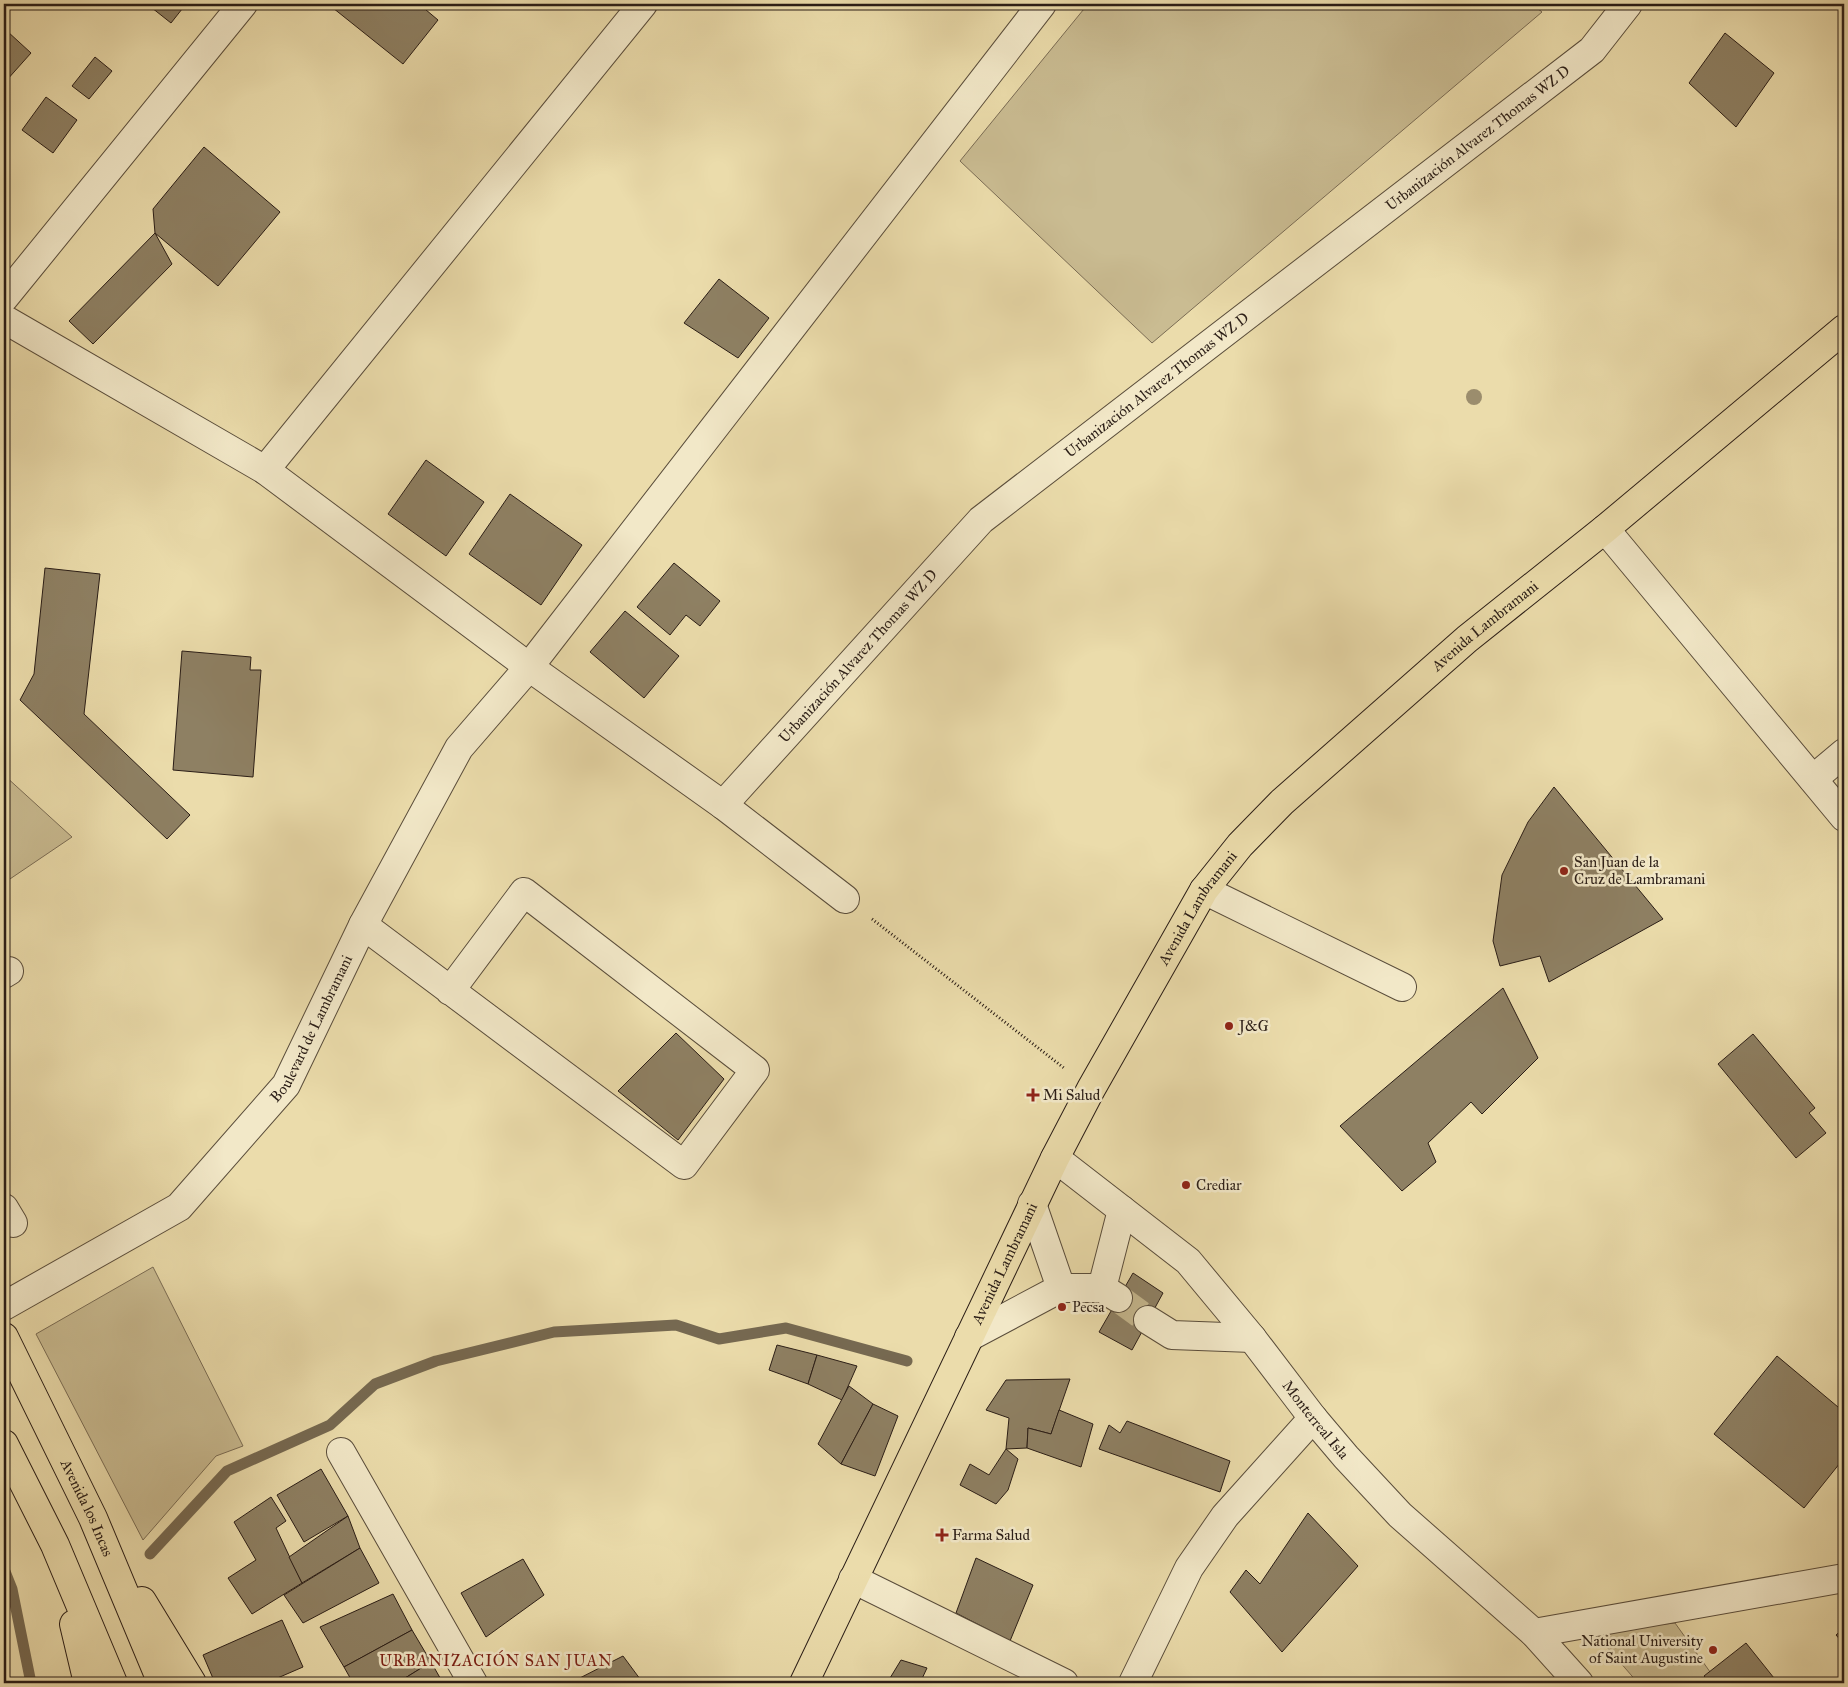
<svg xmlns="http://www.w3.org/2000/svg" width="1848" height="1687" viewBox="0 0 1848 1687" font-family="'IM FELL Great Primer',serif">
	<rect width="100%" height="100%" fill="#ebdcab"/>
	<filter id="stains"><feTurbulence type="fractalNoise" baseFrequency=".004" numOctaves="4"/><feColorMatrix values="0 0 0 0 .2 0 0 0 0 .09 0 0 0 0 .02 0 0 0 .5 -.17"/></filter>
	<radialGradient id="worn" r=".72"><stop offset=".6" stop-color="#630" stop-opacity="0"/><stop offset="1" stop-color="#630" stop-opacity=".3"/></radialGradient>
	<g fill="#cabc92" stroke="#7a6c54">
		<polygon points="1088,4 1532,4 1542,12 1152,343 960,161"/>
		<polygon points="4,775 72,837 4,883"/>
		<polygon points="153,1267 243,1446 216,1456 143,1540 36,1334"/>
		<polygon points="1675,1623 1718,1683 1638,1683 1593,1631"/>
	</g>
	<g fill="none" stroke-linecap="round" stroke-linejoin="round">
		<g stroke="#766951" stroke-width="11">
			<polyline points="150,1554 227,1471 330,1425 375,1384 436,1361 554,1332 676,1325 719,1339 786,1328 907,1361"/>
			<polyline points="4,1569 12,1589 31,1683"/>
		</g>
	</g>
	<g fill="#8e8063" stroke="#2a1d16">
		<polygon points="147,4 186,4 171,23"/>
		<polygon points="328,4 419,4 438,20 403,64"/>
		<polygon points="7,31 31,53 6,81 4,79 4,34"/>
		<polygon points="1725,33 1774,73 1736,127 1689,83"/>
		<polygon points="95,57 112,71 89,99 72,86"/>
		<polygon points="46,97 77,120 53,153 22,130"/>
		<polygon points="204,147 280,212 218,286 155,233 153,209"/>
		<polygon points="155,233 172,264 93,344 69,321"/>
		<polygon points="719,279 769,318 738,358 684,323"/>
		<polygon points="426,460 484,502 446,556 388,514"/>
		<polygon points="510,494 582,545 541,605 469,554"/>
		<polygon points="674,563 720,601 700,626 686,615 670,635 637,607"/>
		<polygon points="45,568 100,574 84,714 190,815 167,839 20,700 34,674"/>
		<polygon points="625,611 679,656 644,698 590,652"/>
		<polygon points="182,651 251,657 250,670 261,670 253,777 173,770"/>
		<polygon points="1554,787 1663,919 1549,982 1540,956 1500,966 1493,941 1502,875 1528,822"/>
		<polygon points="1503,988 1538,1058 1482,1114 1471,1102 1428,1143 1436,1162 1402,1191 1340,1126"/>
		<polygon points="676,1033 724,1079 678,1140 618,1091"/>
		<polygon points="1753,1034 1815,1108 1809,1113 1826,1133 1796,1158 1718,1064"/>
		<polygon points="1133,1273 1163,1293 1132,1350 1099,1332"/>
		<polygon points="777,1345 817,1355 808,1384 769,1370"/>
		<polygon points="817,1355 857,1366 842,1400 808,1384"/>
		<polygon points="1777,1356 1844,1412 1844,1458 1804,1508 1714,1434"/>
		<polygon points="1070,1379 1051,1434 1028,1428 1027,1448 1006,1449 1009,1418 986,1410 1006,1380"/>
		<polygon points="849,1386 873,1404 841,1464 818,1444"/>
		<polygon points="873,1404 898,1416 875,1476 841,1464"/>
		<polygon points="1059,1410 1093,1424 1081,1467 1027,1448 1028,1428 1051,1434"/>
		<polygon points="1127,1421 1230,1461 1220,1492 1099,1449 1109,1425 1120,1433"/>
		<polygon points="1006,1449 1018,1459 1008,1490 996,1504 960,1485 970,1464 989,1475"/>
		<polygon points="321,1469 348,1516 304,1542 277,1495"/>
		<polygon points="271,1497 286,1521 276,1528 302,1583 252,1614 228,1578 256,1560 234,1522"/>
		<polygon points="1308,1513 1358,1566 1282,1652 1230,1592 1246,1570 1260,1584"/>
		<polygon points="348,1516 360,1548 302,1583 289,1557"/>
		<polygon points="360,1548 379,1583 303,1623 284,1595"/>
		<polygon points="976,1558 1033,1585 1010,1641 956,1613"/>
		<polygon points="523,1559 544,1595 486,1637 461,1593"/>
		<polygon points="393,1594 412,1630 344,1667 320,1627"/>
		<polygon points="282,1620 303,1667 266,1683 215,1683 203,1655"/>
		<polygon points="1844,1628 1844,1644 1836,1635"/>
		<polygon points="412,1630 431,1662 397,1683 353,1683 344,1667"/>
		<polygon points="1746,1643 1778,1683 1710,1683 1704,1676"/>
		<polygon points="623,1656 643,1683 570,1683"/>
		<polygon points="901,1660 927,1668 920,1683 887,1683"/>
		<polygon points="431,1662 443,1683 397,1683"/>
	</g>
	<g fill="none" stroke-linecap="round" stroke-linejoin="round">
		<polyline stroke="#c4b68d" stroke-width="28" stroke-dasharray="28 14" stroke-linecap="butt" points="1118,1298 1148,1320"/>
		<defs>
			<g id="minor">
				<polyline points="4,298 243,4"/>
				<polyline points="4,319 265,470 529,667 723,805 845,899"/>
				<polyline points="265,470 643,4"/>
				<polyline points="1605,529 1844,817"/>
				<polyline points="1813,779 1844,753"/>
				<path id="s1" d="M723,805L981,520L1592,50L1628,4"/>
				<polyline points="1204,890 1402,987"/>
				<polyline points="363,925 684,1165 755,1070 524,892 450,991"/>
				<polyline points="4,974 9,971"/>
				<path id="s2" d="M1055,1158L1188,1261L1252,1338L1313,1418L1346,1457L1400,1515L1534,1633L1579,1683"/>
				<polyline points="1032,1204 1061,1288"/>
				<polyline points="4,1208 13,1223"/>
				<polyline points="1102,1288 1122,1210"/>
				<path id="s3" d="M4,1306L179,1207L286,1085L363,925L459,748L529,667L1042,4"/>
				<polyline points="1148,1320 1172,1335 1252,1338"/>
				<polyline points="969,1337 1061,1288 1102,1288 1118,1298"/>
				<polyline points="341,1452 473,1683"/>
				<polyline points="853,1579 1064,1683"/>
				<polyline points="1534,1633 1844,1578"/>
				<polyline points="1133,1683 1189,1568 1225,1516 1313,1418"/>
			</g>
			<g id="major">
				<path id="s4" d="M4,1337L93,1518L162,1683"/>
				<polyline points="4,1444 55,1545 113,1683"/>
				<polyline points="142,1601 192,1683"/>
				<polyline points="74,1624 88,1683"/>
				<path id="s5" d="M804,1683L1055,1158L1091,1089L1204,890L1240,845L1282,802L1467,639L1605,529L1844,329"/>
			</g>
		</defs>
		<use href="#minor" stroke="#5a4d3b" stroke-width="30"/>
		<use href="#major" stroke="#2a1d16" stroke-width="30"/>
		<polyline stroke="#2a1d16" stroke-width="3" stroke-dasharray="1 2.5" stroke-linecap="butt" points="872,919 1064,1068"/>
		<use href="#minor" stroke="#f2e8c8" stroke-width="28"/>
		<use href="#major" stroke="#ebdcab" stroke-width="28"/>
	</g>
	<circle fill="#9b8d6d" cx="1474" cy="397" r="8"/>
	<g fill="#8f2418" stroke="#f2e8c8" stroke-width="2">
		<circle cx="1564" cy="871" r="5"/>
		<circle cx="1229" cy="1026" r="5"/>
		<path d="M1030.5 1087.5h5v5h5v5h-5v5h-5v-5h-5v-5h5z"/>
		<circle cx="1186" cy="1185" r="5"/>
		<circle cx="1062" cy="1307" r="5"/>
		<path d="M939.5 1527.5h5v5h5v5h-5v5h-5v-5h-5v-5h5z"/>
		<circle cx="1713" cy="1650" r="5"/>
	</g>
	<g text-anchor="middle" stroke-width="5" stroke-linejoin="round" paint-order="stroke">
		<g font-size="15" fill="#2a1d16" stroke="#f2e8c8">
			<text dy="5" stroke="none"><textPath href="#s1" startOffset="1011">Urbanización Alvarez Thomas WZ D</textPath></text>
			<text dy="5" stroke="none"><textPath href="#s1" startOffset="606">Urbanización Alvarez Thomas WZ D</textPath></text>
			<text dy="5" stroke="none"><textPath href="#s5" startOffset="1275">Avenida Lambramani</textPath></text>
			<text dy="5" stroke="none"><textPath href="#s1" startOffset="201">Urbanización Alvarez Thomas WZ D</textPath></text>
			<text dy="5" stroke="none"><textPath href="#s5" startOffset="870">Avenida Lambramani</textPath></text>
			<text dy="5" stroke="none"><textPath href="#s3" startOffset="425">Boulevard de Lambramani</textPath></text>
			<text dy="5" stroke="none"><textPath href="#s5" startOffset="465">Avenida Lambramani</textPath></text>
			<text dy="5" stroke="none"><textPath href="#s2" startOffset="372">Monterreal Isla</textPath></text>
			<text dy="5" stroke="none"><textPath href="#s4" startOffset="190">Avenida los Incas</textPath></text>
		</g>
		<g font-size="15" fill="#2a1d16" stroke="#f2e8c8" text-anchor="start">
			<text x="1574" y="867">San Juan de la<tspan x="1574" dy="17">Cruz de Lambramani</tspan></text>
			<text x="1239" y="1031">J&amp;G</text>
			<text x="1043" y="1100">Mi Salud</text>
			<text x="1196" y="1190">Crediar</text>
			<text x="1072" y="1312">Pecsa</text>
			<text x="952" y="1540">Farma Salud</text>
			<text x="1703" y="1646" text-anchor="end">National University<tspan x="1703" dy="17">of Saint Augustine</tspan></text>
		</g>
		<g font-size="16" letter-spacing="1" fill="#7a1f14" stroke="#f2e8c8">
			<text x="496" y="1666">URBANIZACIÓN SAN JUAN</text>
		</g>
	</g>
	<rect width="1848" height="1687" fill="none" stroke="#ebdcab" stroke-width="20"/>
	<rect x="5" y="5" width="1838" height="1677" fill="none" stroke="#2a1d16" stroke-width="2.5"/>
	<rect x="10" y="10" width="1828" height="1667" fill="none" stroke="#2a1d16"/>
	<rect width="100%" height="100%" filter="url(#stains)"/>
	<rect width="100%" height="100%" fill="url(#worn)"/>
</svg>
